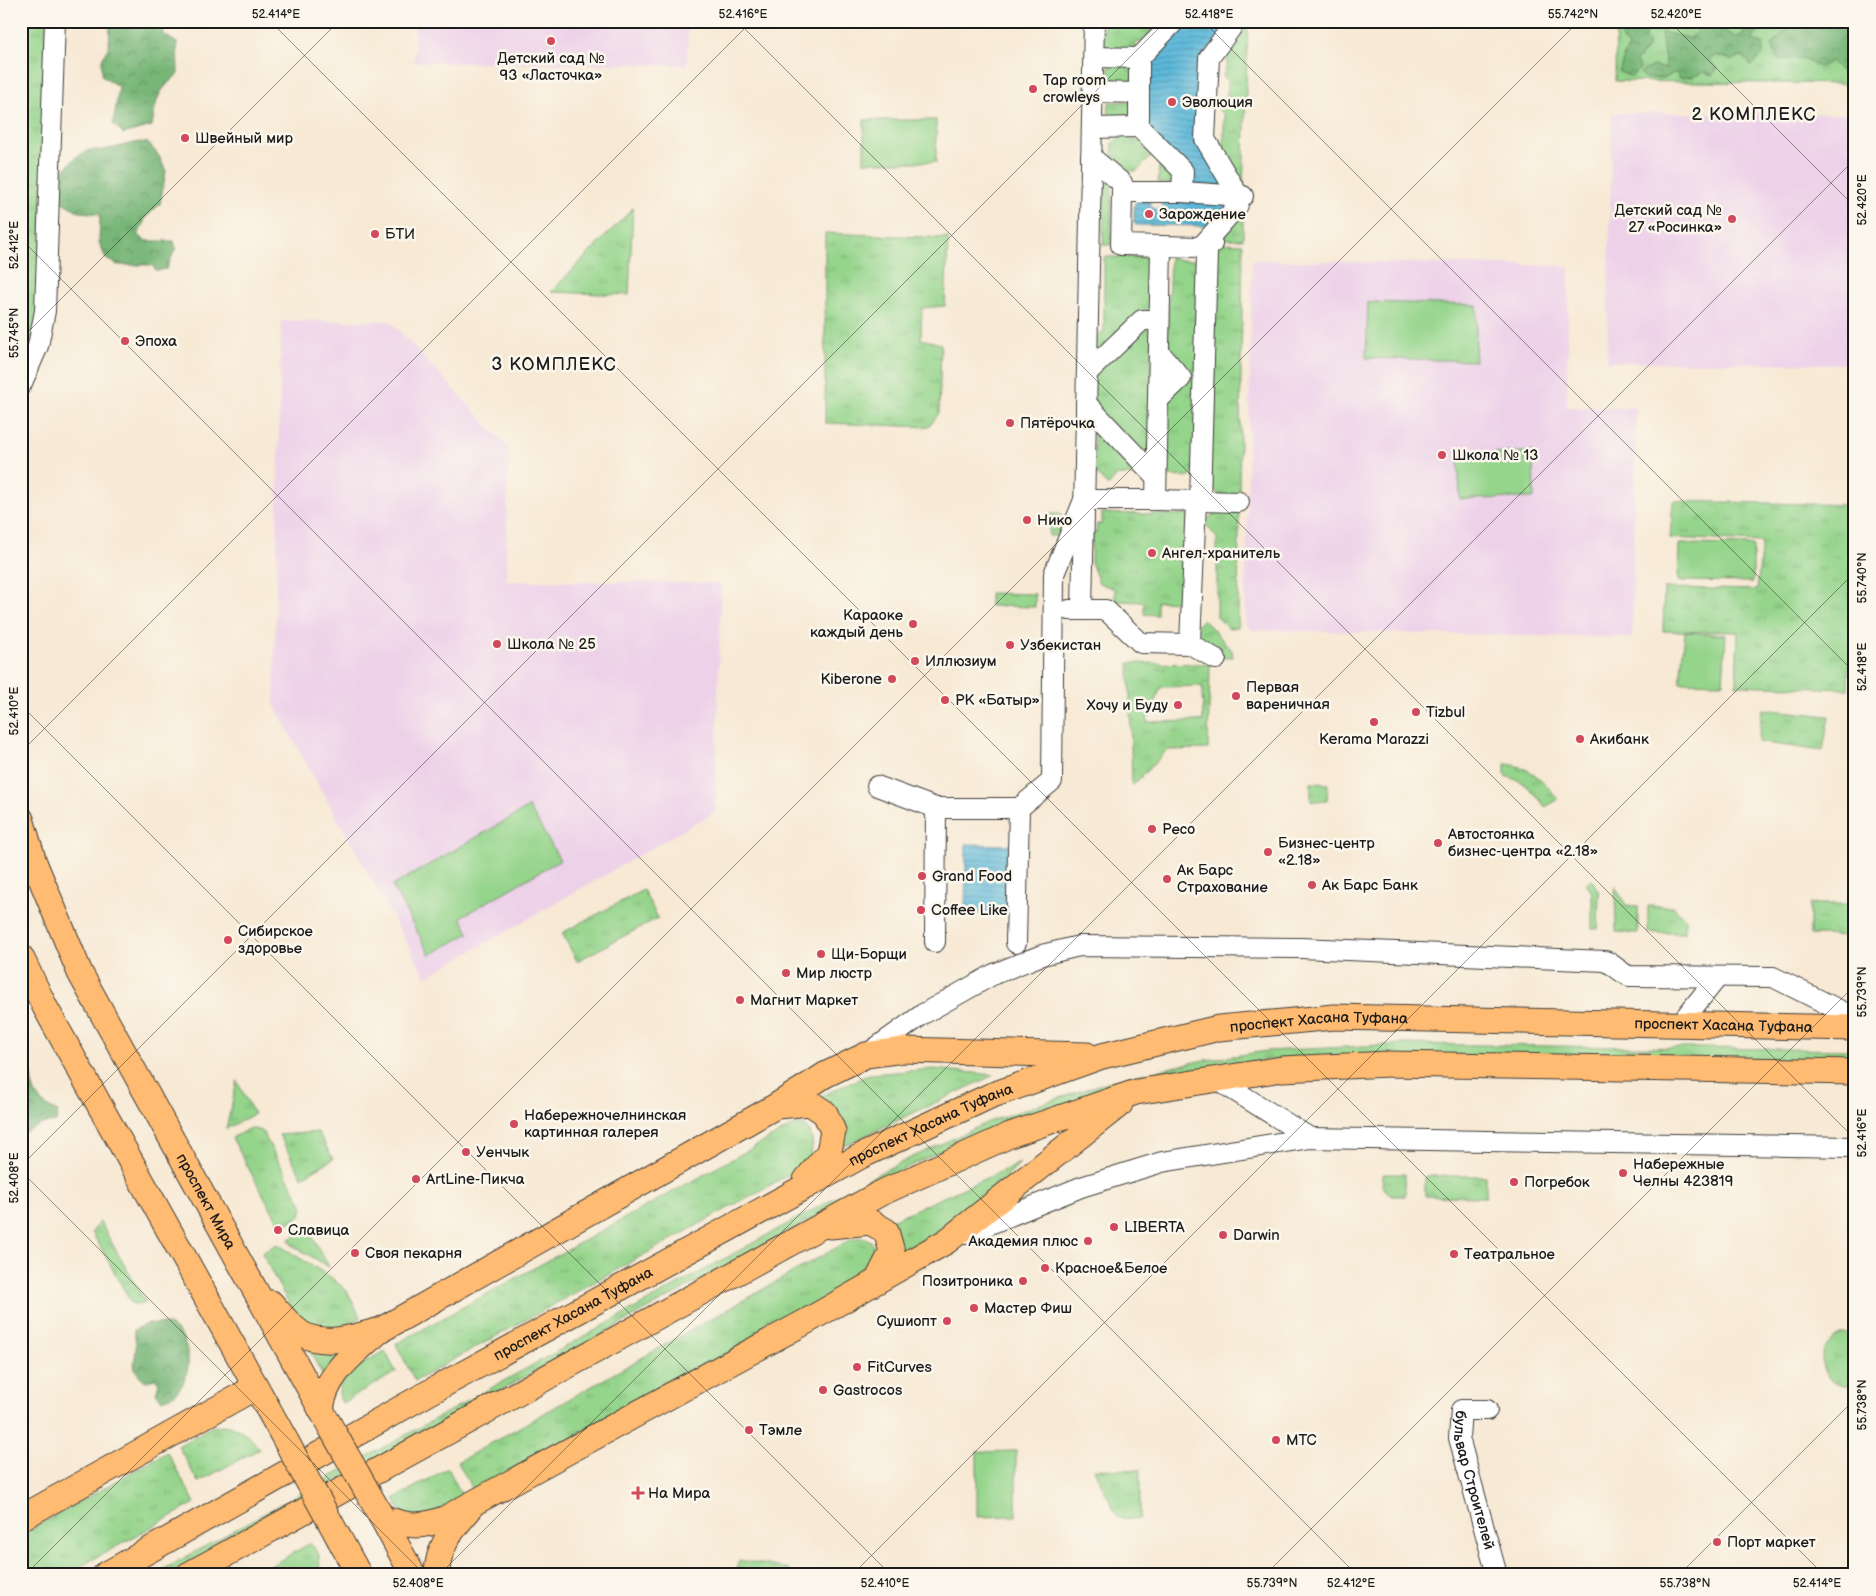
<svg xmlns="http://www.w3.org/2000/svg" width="1876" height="1596" viewBox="0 0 1876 1596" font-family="'Balsamiq Sans',sans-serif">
	<defs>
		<pattern id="grass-tufts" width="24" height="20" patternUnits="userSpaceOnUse" patternTransform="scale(1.25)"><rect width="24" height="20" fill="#94d48b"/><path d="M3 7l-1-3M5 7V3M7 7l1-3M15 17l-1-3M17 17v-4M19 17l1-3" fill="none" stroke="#7fb577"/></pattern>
		<pattern id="forest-crowns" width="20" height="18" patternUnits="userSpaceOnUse" patternTransform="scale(1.25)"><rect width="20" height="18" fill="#77b677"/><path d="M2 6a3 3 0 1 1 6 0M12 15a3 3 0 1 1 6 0" fill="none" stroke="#619361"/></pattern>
		<pattern id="water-rules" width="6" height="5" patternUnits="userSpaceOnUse" patternTransform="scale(1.25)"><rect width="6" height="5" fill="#5bb8da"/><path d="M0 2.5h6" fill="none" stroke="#4a95b0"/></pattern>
	</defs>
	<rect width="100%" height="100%" fill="#fbf7ec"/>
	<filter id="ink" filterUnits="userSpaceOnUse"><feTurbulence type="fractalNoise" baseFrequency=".02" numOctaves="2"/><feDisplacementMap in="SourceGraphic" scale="10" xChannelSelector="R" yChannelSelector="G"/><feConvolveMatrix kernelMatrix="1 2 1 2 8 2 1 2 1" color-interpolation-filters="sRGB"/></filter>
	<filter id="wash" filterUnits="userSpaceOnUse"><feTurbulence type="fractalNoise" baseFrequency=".0096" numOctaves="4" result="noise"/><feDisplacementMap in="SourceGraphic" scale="20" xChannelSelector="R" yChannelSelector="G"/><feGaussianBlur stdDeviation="1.12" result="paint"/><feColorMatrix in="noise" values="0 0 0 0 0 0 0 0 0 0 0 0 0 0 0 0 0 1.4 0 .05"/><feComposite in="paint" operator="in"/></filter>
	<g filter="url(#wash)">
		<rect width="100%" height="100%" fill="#f7e9d4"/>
		<g fill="#edd1e9">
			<polygon points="415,21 688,21 687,65 414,62"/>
			<polygon points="1612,113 1855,114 1855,364 1607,362"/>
			<polygon points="1252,260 1569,266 1567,407 1636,408 1632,638 1253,630 1245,624"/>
			<polygon points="281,321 390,321 508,447 506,581 721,583 715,812 426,977 274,705"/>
		</g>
		<g fill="url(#grass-tufts)" stroke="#587854" fill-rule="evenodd">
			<polygon points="21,21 46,21 39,323 21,366"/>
			<polygon points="1104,21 1159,21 1158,32 1148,42 1136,42 1136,54 1110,53 1103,46"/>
			<polygon points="1245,21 1248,21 1243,193 1217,148 1224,140 1224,114 1219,110 1219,103 1227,99 1227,80 1223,76 1227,65 1227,47"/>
			<polygon points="1616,21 1855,21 1855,84 1615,81"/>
			<polygon points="1109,62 1133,62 1132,86 1109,86"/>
			<polygon points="1109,102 1132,102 1131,125 1108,124"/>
			<polygon points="1123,133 1134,133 1134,141 1145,141 1144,149 1151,149 1151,157 1137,171 1125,171 1112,158 1113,143"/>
			<polygon points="1165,160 1171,166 1171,184 1158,183 1159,166"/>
			<polygon points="1104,182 1112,183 1111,245 1103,245"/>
			<polygon points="633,208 629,295 551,292"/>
			<polygon points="1243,209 1243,239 1221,239"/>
			<polygon points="825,233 948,238 945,306 922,308 921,339 941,344 939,413 929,427 825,423"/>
			<polygon points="1221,243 1243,244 1239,496 1220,496 1205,478 1214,377 1211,252"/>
			<polygon points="1170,256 1177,260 1203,260 1198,469 1190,477 1163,476"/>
			<polygon points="1104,257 1154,257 1148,476 1117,475 1108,486 1094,471 1094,339 1104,331"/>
			<polygon points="1673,501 1855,505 1848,689 1736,685 1738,632 1663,631 1664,588 1757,590 1762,542 1670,538"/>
			<polygon points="1216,512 1239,512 1238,627 1228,628 1217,617 1217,538 1204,522"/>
			<polygon points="1102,513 1190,515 1188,602 1157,601 1157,615 1144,614 1144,602 1115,601 1115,589 1099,583 1091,562 1092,533 1096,533 1097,524 1102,524"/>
			<polygon points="1050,514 1061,514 1061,536 1049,536"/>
			<polygon points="990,593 1035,594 1035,607 990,606"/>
			<polygon points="1203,619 1232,650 1233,657 1217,657 1192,630"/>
			<path d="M1129,663L1210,664L1208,749L1167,750L1132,786ZM1202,686L1203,721L1146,722L1161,687Z"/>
			<polygon points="1762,709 1829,716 1823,751 1758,742"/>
			<path d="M1505,764C1530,766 1544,780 1558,800L1545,807C1534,791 1525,781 1505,776Z"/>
			<polygon points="1311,783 1328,784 1327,801 1311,801"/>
			<polygon points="1592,880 1599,892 1598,929 1592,929 1592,893 1586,883"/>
			<polygon points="1615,886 1626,905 1638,906 1638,933 1616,932"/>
			<polygon points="643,890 658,918 577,961 562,933"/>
			<polygon points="1810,904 1855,904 1855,936 1810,935"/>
			<polygon points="1648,906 1673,906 1685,919 1685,933 1648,933"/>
			<path d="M1404,1044L1855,1050V1060H1266C1172,1073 1080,1096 991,1130C955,1143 921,1161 887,1177L166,1575H153L885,1170L988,1122L1107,1082L1199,1061L1267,1051Z"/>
			<polygon points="934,1069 994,1075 839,1148 816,1098 870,1074"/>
			<polygon points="237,1081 254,1114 226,1129"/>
			<path d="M796,1124L805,1126C817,1141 813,1155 801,1168L415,1381L396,1344Z"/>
			<polygon points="250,1128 262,1131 303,1206 301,1216 281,1227 232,1138"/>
			<polygon points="318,1132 333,1159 302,1177 279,1135"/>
			<polygon points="1020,1163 946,1235 898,1265 885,1223"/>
			<polygon points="1383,1174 1405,1174 1405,1196 1391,1196 1382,1186"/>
			<polygon points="1425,1176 1486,1176 1486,1197 1425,1196"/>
			<polygon points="100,1222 146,1303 132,1304 92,1232"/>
			<polygon points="308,1229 329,1267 292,1245 289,1239"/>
			<path d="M860,1237L871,1241C878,1255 874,1266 866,1278L475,1495L458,1462L850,1240Z"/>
			<path d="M277,1244L332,1278L347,1291L361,1318C347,1326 329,1333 312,1327C293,1320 272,1271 262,1253Z"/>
			<path d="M1845,1334L1855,1335V1385C1820,1394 1807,1343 1845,1334Z"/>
			<polygon points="308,1347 335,1350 338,1357 323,1376"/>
			<path d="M385,1351L396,1372L342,1403C328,1377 367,1361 385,1351Z"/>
			<path d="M223,1425C241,1428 249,1434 259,1449L198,1482L178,1446L211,1427Z"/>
			<polygon points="167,1452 195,1503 65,1575 21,1575 21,1535"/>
			<polygon points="448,1468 464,1500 430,1518 403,1515 394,1499"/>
			<polygon points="1094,1469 1140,1470 1140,1519 1118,1518"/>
			<polygon points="311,1543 319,1555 320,1575 254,1575"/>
			<polygon points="739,1560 789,1569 788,1575 736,1575"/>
		</g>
		<g fill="url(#forest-crowns)" stroke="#4a694a">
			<path d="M104,21H162L163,34L177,43L178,74C156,93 157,98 152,126L123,134L113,124L119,87L102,76V60L109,46L110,28Z"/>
			<path d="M1620,21H1638L1637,26L1646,34L1644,40L1648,42V48L1636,61L1640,68L1632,77L1619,72C1623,62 1623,55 1629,46L1623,42L1621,34L1626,28L1620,25Z"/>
			<polygon points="1704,21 1736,37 1750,31 1749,21 1776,21 1768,30 1758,31 1752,40 1763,43 1763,54 1752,66 1742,56 1732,60 1716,55 1709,60 1718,68 1712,75 1704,72 1692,77 1679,78 1676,72 1664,78 1645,78 1640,73 1653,66 1666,69 1661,32 1690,38"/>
			<polygon points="1795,21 1855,21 1855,69 1841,71 1831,61 1820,67 1800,58 1778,60 1772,44"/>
			<polygon points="139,142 148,143 159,156 166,171 160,204 146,217 138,235 146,241 174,241 176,248 166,269 157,271 151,265 118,265 106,259 99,242 100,214 80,212 60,201 63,171 76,157 89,150 104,150"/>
			<path d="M21,1041C40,1069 18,1095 58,1112L56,1122L42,1124L21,1134Z"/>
			<path d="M148,1323C155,1324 165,1323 171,1326C197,1341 193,1394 162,1400L156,1393L159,1383L156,1379L145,1381C131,1368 134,1367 136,1350C137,1344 134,1336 134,1330Z"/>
		</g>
		<g fill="#94d48b" stroke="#587854">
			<rect x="864" y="120" width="72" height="42"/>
			<polygon points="1368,302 1477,305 1475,361 1366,358"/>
			<polygon points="1533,452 1534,498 1460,499 1458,454"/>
			<polygon points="1679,544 1753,545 1753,582 1678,581"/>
			<polygon points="1685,632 1726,635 1723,683 1680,682"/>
			<polygon points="529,807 560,860 461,917 469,933 430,955 392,886"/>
			<polygon points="1016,1451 1016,1516 977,1517 977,1452"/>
		</g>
		<g fill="url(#water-rules)" stroke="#3c6a7b">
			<polygon points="1186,21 1227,21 1223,32 1199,61 1195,138 1229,187 1189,184 1142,120 1142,64"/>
			<polygon points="1137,201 1150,201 1150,206 1158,211 1162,206 1162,201 1230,202 1210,226 1136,225 1134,222 1134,205"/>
			<polygon points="966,844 1009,845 1008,914 965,913"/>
		</g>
	</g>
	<g filter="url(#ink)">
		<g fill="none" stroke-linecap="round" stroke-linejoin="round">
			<defs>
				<g id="minor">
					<polyline points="1094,57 1139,58 1175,21"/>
					<polyline points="1139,58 1139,127 1183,171 1182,192 1243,196"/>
					<polyline points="1093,92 1139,93"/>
					<polyline points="1092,128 1139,127"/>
					<polyline points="1091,157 1122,183 1122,192"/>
					<polyline points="1182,192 1122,192 1121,245 1201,247 1238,205 1238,195 1205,139 1209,58 1236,21"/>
					<polyline points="1087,373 1142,320 1159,320"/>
					<polyline points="21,385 38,346 45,311 55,21"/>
					<polyline points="1158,400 1181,378 1159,352"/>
					<polyline points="1086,403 1156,477"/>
					<polyline points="1156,500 1200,501 1207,253 1201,247 1212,244"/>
					<polyline points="1200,501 1239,502"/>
					<polyline points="1069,610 1106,610 1141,643 1190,644 1216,659"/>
					<polyline points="1082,610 1094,21"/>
					<polyline points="1190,644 1196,501"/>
					<polyline points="877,786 936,808"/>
					<polyline points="935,942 936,808 1019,808 1052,781 1054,574 1084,500 1156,500 1161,246"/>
					<polyline points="1016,943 1019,808"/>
					<polyline points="1679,1025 1717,978"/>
					<path d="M866,1055L923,1014L994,974L1042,955L1079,946L1301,948L1605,961C1614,964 1619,972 1629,976L1773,977L1855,1018"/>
					<polyline points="1216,1079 1310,1138"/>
					<polyline points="965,1234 1081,1187 1162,1162 1310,1138 1855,1147"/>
					<path id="s1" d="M1487,1410H1461L1459,1438L1497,1575"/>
				</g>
				<g id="major">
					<path id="s2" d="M21,819L34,862L80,973L324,1415"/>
					<polyline points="21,957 45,1007 286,1441"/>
					<polyline points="778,1106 810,1103 825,1113 833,1131 829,1152 806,1180"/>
					<polyline points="830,1226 870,1222 886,1231 892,1252 877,1281"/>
					<path d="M271,1303C280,1313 291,1328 304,1335C326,1346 355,1337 376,1331"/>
					<path d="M321,1410C325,1374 354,1354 379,1331L776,1106L825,1075L866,1055L903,1050L1087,1055"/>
					<path d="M381,1516C404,1527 422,1528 446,1518L807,1321L947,1241L1120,1104"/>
					<polyline points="381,1516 413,1575"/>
					<polyline points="21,1518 256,1387"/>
					<polyline points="340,1540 359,1575"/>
					<path id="s3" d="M105,1575L430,1392L861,1156L990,1096L1102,1056L1219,1028L1334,1017L1855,1028"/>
					<polyline points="188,1575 881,1193 1010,1135 1136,1092 1282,1069 1389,1064 1855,1072"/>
					<path d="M437,1575C437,1548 452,1529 469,1510"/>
				</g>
			</defs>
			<use href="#minor" stroke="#3d3b38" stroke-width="22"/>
			<use href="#major" stroke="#3d3b38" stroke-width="27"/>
			<use href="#minor" stroke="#fff" stroke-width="20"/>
			<use href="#major" stroke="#ffbb71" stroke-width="25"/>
			<defs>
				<g id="major-bridge">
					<polyline points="326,1419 381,1516"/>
					<polyline points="286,1441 340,1540"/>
				</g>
			</defs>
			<use href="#major-bridge" stroke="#3d3b38" stroke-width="27" stroke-linecap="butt"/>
			<use href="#major-bridge" stroke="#ffbb71" stroke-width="25"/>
		</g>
	</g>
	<path fill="none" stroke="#1c1c1c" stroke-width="1" stroke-opacity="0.45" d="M270,21L1824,1575M737,21L1855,1139M1203,21L1855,673M1669,21L1855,207M21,239L1357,1575M21,339L339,21M21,705L891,1575M21,752L752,21M21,1166L1166,21M21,1171L425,1575M25,1575L1579,21M439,1575L1855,159M852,1575L1855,572M1265,1575L1855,985M1679,1575L1855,1399"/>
	<g fill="#d1495b" stroke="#fbf7ec" stroke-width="2">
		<circle cx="551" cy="41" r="5"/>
		<circle cx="1033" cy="89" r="5"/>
		<circle cx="1172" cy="102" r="5"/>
		<circle cx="185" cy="138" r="5"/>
		<circle cx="1149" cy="214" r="5"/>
		<circle cx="1732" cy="219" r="5"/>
		<circle cx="375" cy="234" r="5"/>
		<circle cx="125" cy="341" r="5"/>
		<circle cx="1010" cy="423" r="5"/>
		<circle cx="1442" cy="455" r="5"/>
		<circle cx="1027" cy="520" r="5"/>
		<circle cx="1152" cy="553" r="5"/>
		<circle cx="913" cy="624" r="5"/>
		<circle cx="497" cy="644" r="5"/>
		<circle cx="1010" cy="645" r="5"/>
		<circle cx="915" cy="661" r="5"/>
		<circle cx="892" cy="679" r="5"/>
		<circle cx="1236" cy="696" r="5"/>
		<circle cx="945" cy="700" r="5"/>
		<circle cx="1178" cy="705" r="5"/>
		<circle cx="1416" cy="712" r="5"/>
		<circle cx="1374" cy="722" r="5"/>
		<circle cx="1580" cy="739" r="5"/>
		<circle cx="1152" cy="829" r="5"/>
		<circle cx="1438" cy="843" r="5"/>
		<circle cx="1268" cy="852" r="5"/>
		<circle cx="922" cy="876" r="5"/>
		<circle cx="1167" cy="879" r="5"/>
		<circle cx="1312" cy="885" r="5"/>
		<circle cx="921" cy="910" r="5"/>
		<circle cx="228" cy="940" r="5"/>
		<circle cx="821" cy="954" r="5"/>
		<circle cx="786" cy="973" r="5"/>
		<circle cx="740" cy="1000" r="5"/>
		<circle cx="514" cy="1124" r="5"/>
		<circle cx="466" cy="1152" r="5"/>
		<circle cx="1623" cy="1173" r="5"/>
		<circle cx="416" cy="1179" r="5"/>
		<circle cx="1514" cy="1182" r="5"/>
		<circle cx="1114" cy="1227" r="5"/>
		<circle cx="278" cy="1230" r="5"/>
		<circle cx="1223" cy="1235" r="5"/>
		<circle cx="1088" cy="1241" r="5"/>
		<circle cx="355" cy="1253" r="5"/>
		<circle cx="1454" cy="1254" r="5"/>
		<circle cx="1045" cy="1268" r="5"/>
		<circle cx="1023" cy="1281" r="5"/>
		<circle cx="974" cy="1308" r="5"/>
		<circle cx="947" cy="1321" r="5"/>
		<circle cx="857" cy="1367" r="5"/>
		<circle cx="823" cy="1390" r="5"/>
		<circle cx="749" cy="1430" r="5"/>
		<circle cx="1276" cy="1440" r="5"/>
		<path d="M635.5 1485.5h5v5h5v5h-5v5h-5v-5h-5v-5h5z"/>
		<circle cx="1717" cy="1542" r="5"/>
	</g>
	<g text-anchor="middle" stroke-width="5" stroke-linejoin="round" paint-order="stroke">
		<g font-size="15" fill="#1c1c1c" stroke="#fbf7ec" text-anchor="start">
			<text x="551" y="63" text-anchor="middle">Детский сад №<tspan x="551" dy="17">93 «Ласточка»</tspan></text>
			<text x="1043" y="85">Tap room<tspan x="1043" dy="17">сrowleys</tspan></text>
			<text x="1182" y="107">Эволюция</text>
			<text x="195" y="143">Швейный мир</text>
			<text x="1722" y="215" text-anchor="end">Детский сад №<tspan x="1722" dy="17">27 «Росинка»</tspan></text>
			<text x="1159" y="219">Зарождение</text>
			<text x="385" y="239">БТИ</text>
			<text x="135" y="346">Эпоха</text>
			<text x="1020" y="428">Пятёрочка</text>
			<text x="1452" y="460">Школа № 13</text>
			<text x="1037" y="525">Нико</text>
			<text x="1162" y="558">Ангел-хранитель</text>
			<text x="903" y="620" text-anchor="end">Караоке<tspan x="903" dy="17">каждый день</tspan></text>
			<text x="507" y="649">Школа № 25</text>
			<text x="1020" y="650">Узбекистан</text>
			<text x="925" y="666">Иллюзиум</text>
			<text x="882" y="684" text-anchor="end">Kiberone</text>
			<text x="1246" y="692">Первая<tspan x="1246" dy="17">вареничная</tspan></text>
			<text x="955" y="705">РК «Батыр»</text>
			<text x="1168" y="710" text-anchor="end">Хочу и Буду</text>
			<text x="1426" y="717">Tizbul</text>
			<text x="1374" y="744" text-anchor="middle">Kerama Marazzi</text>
			<text x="1590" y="744">Акибанк</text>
			<text x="1162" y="834">Ресо</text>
			<text x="1448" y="839">Автостоянка<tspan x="1448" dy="17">бизнес-центра «2.18»</tspan></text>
			<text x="1278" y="848">Бизнес-центр<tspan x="1278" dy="17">«2.18»</tspan></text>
			<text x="1177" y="875">Ак Барс<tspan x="1177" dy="17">Страхование</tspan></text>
			<text x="932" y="881">Grand Food</text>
			<text x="1322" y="890">Ак Барс Банк</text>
			<text x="931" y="915">Coffee Like</text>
			<text x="238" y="936">Сибирское<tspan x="238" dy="17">здоровье</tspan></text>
			<text x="831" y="959">Щи-Борщи</text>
			<text x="796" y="978">Мир люстр</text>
			<text x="750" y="1005">Магнит Маркет</text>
			<text x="524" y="1120">Набережночелнинская<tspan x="524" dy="17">картинная галерея</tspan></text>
			<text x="476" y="1157">Уенчык</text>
			<text x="1633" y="1169">Набережные<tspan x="1633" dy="17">Челны 423819</tspan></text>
			<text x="426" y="1184">ArtLine-Пикча</text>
			<text x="1524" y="1187">Погребок</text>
			<text x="1124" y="1232">LIBERTA</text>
			<text x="288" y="1235">Славица</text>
			<text x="1233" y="1240">Darwin</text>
			<text x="1078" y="1246" text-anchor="end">Академия плюс</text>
			<text x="365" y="1258">Своя пекарня</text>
			<text x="1464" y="1259">Театральное</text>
			<text x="1055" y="1273">Красное&amp;Белое</text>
			<text x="1013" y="1286" text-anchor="end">Позитроника</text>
			<text x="984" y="1313">Мастер Фиш</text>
			<text x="937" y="1326" text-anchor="end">Сушиопт</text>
			<text x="867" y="1372">FitCurves</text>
			<text x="833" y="1395">Gastrocos</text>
			<text x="759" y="1435">Тэмле</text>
			<text x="1286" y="1445">МТС</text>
			<text x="648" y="1498">На Мира</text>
			<text x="1727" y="1547">Порт маркет</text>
		</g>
		<g font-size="15" fill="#1c1c1c" stroke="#fbf7ec">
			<text dy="5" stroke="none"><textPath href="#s3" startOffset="1346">проспект Хасана Туфана</textPath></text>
			<text dy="5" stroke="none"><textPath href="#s3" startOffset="1751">проспект Хасана Туфана</textPath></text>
			<text dy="5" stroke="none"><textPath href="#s3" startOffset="941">проспект Хасана Туфана</textPath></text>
			<text dy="5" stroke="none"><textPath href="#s2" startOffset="426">проспект Мира</textPath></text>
			<text dy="5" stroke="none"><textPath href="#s3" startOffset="536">проспект Хасана Туфана</textPath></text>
			<text dy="5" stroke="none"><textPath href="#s1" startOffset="98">бульвар Строителей</textPath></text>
		</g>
		<g font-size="18" letter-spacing="1" fill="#1c1c1c" stroke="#fbf7ec">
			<text x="1754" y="120">2 КОМПЛЕКС</text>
			<text x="554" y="370">3 КОМПЛЕКС</text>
		</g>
	</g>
	<rect width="1876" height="1596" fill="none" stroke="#fbf7ec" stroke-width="55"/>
	<rect x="28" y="28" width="1820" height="1540" fill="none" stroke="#1c1c1c" stroke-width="2"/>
	<g font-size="12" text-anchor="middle" fill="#1c1c1c">
		<text x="276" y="18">52.414°E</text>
		<text x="743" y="18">52.416°E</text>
		<text x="1209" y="18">52.418°E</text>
		<text x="1573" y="18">55.742°N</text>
		<text x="1676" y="18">52.420°E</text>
		<text transform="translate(1862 200) rotate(-90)" y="4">52.420°E</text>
		<text transform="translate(14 245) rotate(-90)" y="4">52.412°E</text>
		<text transform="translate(14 333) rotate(-90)" y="4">55.745°N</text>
		<text transform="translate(1862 578) rotate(-90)" y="4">55.740°N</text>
		<text transform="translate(1862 667) rotate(-90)" y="4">52.418°E</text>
		<text transform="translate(14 711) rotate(-90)" y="4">52.410°E</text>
		<text transform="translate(1862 992) rotate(-90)" y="4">55.739°N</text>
		<text transform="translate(1862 1133) rotate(-90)" y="4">52.416°E</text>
		<text transform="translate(14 1178) rotate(-90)" y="4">52.408°E</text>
		<text transform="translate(1862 1405) rotate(-90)" y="4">55.738°N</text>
		<text x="418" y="1587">52.408°E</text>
		<text x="885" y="1587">52.410°E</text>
		<text x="1272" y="1587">55.739°N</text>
		<text x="1351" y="1587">52.412°E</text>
		<text x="1685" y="1587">55.738°N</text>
		<text x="1817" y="1587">52.414°E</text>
	</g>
</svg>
